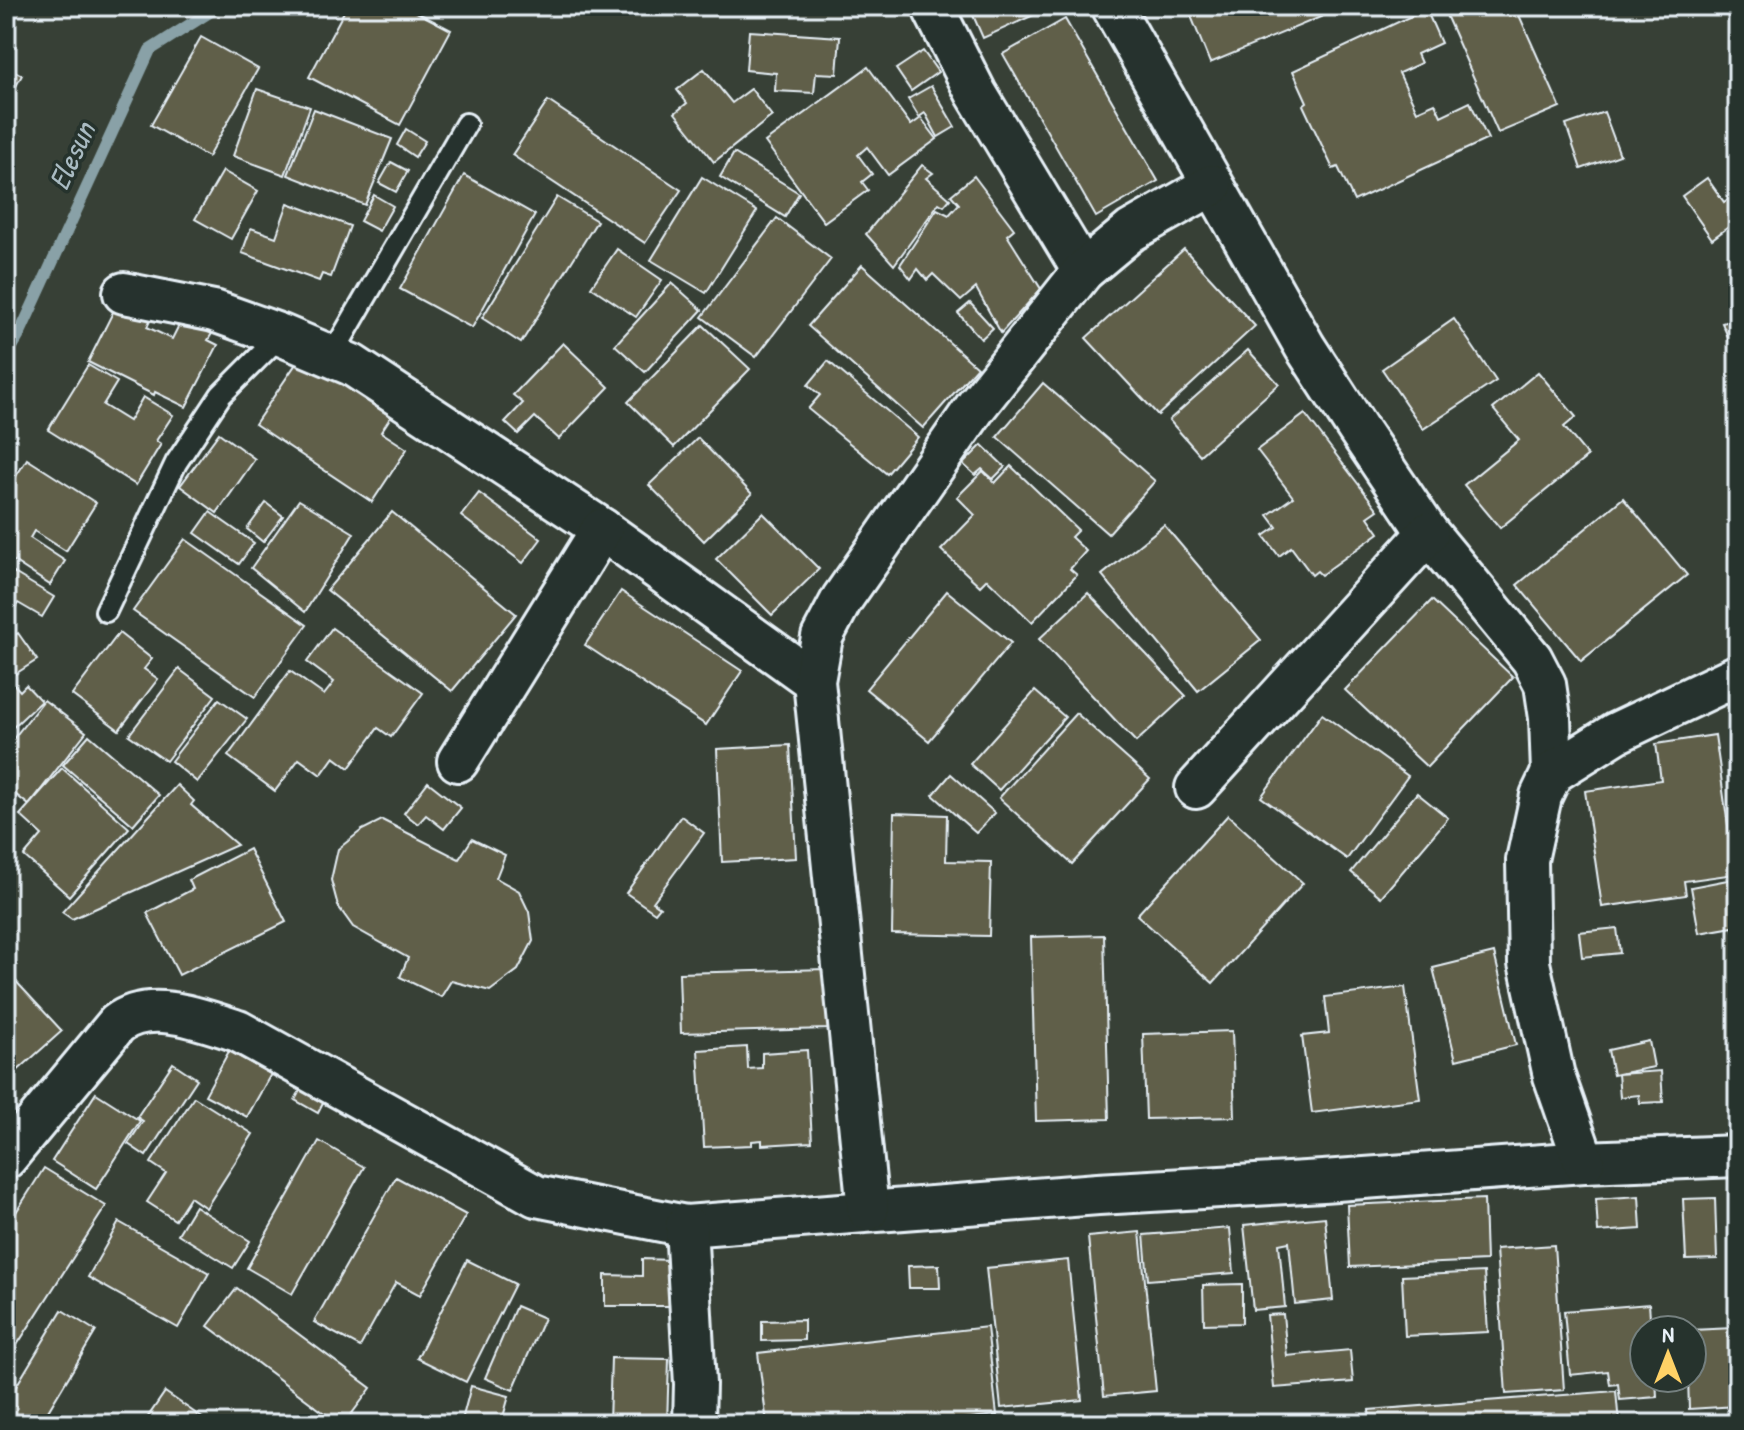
<svg xmlns="http://www.w3.org/2000/svg" width="1744" height="1430" viewBox="0 0 1744 1430" font-family="'Patrick Hand',sans-serif">
	<rect width="100%" height="100%" fill="#374036"/>
	<filter id="ink" filterUnits="userSpaceOnUse"><feTurbulence type="fractalNoise" baseFrequency=".0125" numOctaves="2"/><feDisplacementMap in="SourceGraphic" scale="16" xChannelSelector="R" yChannelSelector="G"/><feConvolveMatrix kernelMatrix="1 2 1 2 8 2 1 2 1" color-interpolation-filters="sRGB"/></filter>
	<g filter="url(#ink)">
		<g fill="none" stroke-linecap="round" stroke-linejoin="round">
			<polyline stroke="#89a1a7" stroke-width="12" points="6,357 18,337 150,50 219,6"/>
		</g>
		<g fill="#605e4a" stroke="#e8f1f8" stroke-width="2">
			<polygon points="347,6 405,6 451,30 400,125 309,77"/>
			<polygon points="988,6 1048,6 1049,8 983,38 972,13"/>
			<polygon points="1187,6 1347,6 1210,63"/>
			<polygon points="1442,6 1515,6 1560,107 1498,133"/>
			<polygon points="1426,9 1441,43 1417,54 1421,63 1399,73 1417,111 1435,103 1441,116 1470,102 1488,139 1354,201 1338,167 1333,169 1303,105 1307,102 1293,71"/>
			<polygon points="1065,19 1158,181 1096,217 1003,54"/>
			<polygon points="749,31 840,37 837,74 816,73 814,93 775,91 776,73 746,70"/>
			<polygon points="201,37 258,69 208,157 151,125"/>
			<polygon points="923,51 938,72 911,91 896,69"/>
			<polygon points="6,67 22,75 6,105"/>
			<polygon points="868,67 911,125 921,118 937,139 888,175 867,147 858,155 872,174 862,182 868,190 824,222 765,142"/>
			<polygon points="704,69 732,103 751,89 772,116 714,162 675,113 687,103 677,90"/>
			<polygon points="931,86 955,127 938,137 925,113 919,117 908,99"/>
			<polygon points="257,89 310,107 285,175 233,156"/>
			<polygon points="548,101 681,190 645,243 512,155"/>
			<polygon points="314,109 392,139 365,205 288,175"/>
			<polygon points="1604,112 1620,155 1581,169 1566,125"/>
			<polygon points="406,129 425,141 415,157 397,145"/>
			<polygon points="734,153 799,193 785,217 720,177"/>
			<polygon points="391,162 408,171 396,192 379,183"/>
			<polygon points="922,165 933,173 926,178 950,199 944,206 939,203 894,265 866,234"/>
			<polygon points="223,171 258,191 231,239 195,219"/>
			<polygon points="464,175 535,215 472,328 400,289"/>
			<polygon points="974,176 1014,229 1007,235 1041,289 1001,333 976,288 961,301 933,274 927,280 918,269 911,279 900,265 937,209 949,215 959,204 951,195"/>
			<polygon points="702,177 757,211 706,293 651,260"/>
			<polygon points="1707,178 1724,202 1731,197 1738,207 1738,220 1712,239 1682,196"/>
			<polygon points="374,195 393,206 379,231 360,221"/>
			<polygon points="557,197 597,221 521,343 482,318"/>
			<polygon points="288,203 350,226 331,277 322,274 319,281 242,253 251,228 276,237"/>
			<polygon points="777,218 831,259 756,357 702,317"/>
			<polygon points="617,249 662,280 636,317 591,287"/>
			<polygon points="1184,249 1255,326 1158,415 1086,338"/>
			<polygon points="862,265 977,367 923,428 808,326"/>
			<polygon points="672,283 702,310 645,372 615,345"/>
			<polygon points="118,302 151,319 147,327 172,339 183,317 213,332 208,340 218,345 186,407 155,392 154,395 88,362"/>
			<polygon points="970,303 993,328 981,339 958,313"/>
			<polygon points="1454,319 1496,381 1423,429 1382,369"/>
			<polygon points="1738,319 1738,360 1722,323"/>
			<polygon points="703,325 750,369 674,447 628,402"/>
			<polygon points="563,343 609,387 559,439 535,417 518,434 505,422 523,403 513,395"/>
			<polygon points="1248,350 1279,384 1200,455 1169,420"/>
			<polygon points="302,355 392,415 381,432 407,449 372,502 255,424"/>
			<polygon points="828,361 918,437 887,474 808,409 820,395 808,385"/>
			<polygon points="88,365 117,382 103,405 129,421 143,397 173,415 156,441 161,444 136,485 48,430"/>
			<polygon points="1538,372 1576,417 1564,427 1588,456 1500,528 1464,485 1519,440 1493,409"/>
			<polygon points="1043,383 1155,481 1108,534 997,437"/>
			<polygon points="1305,414 1378,510 1368,517 1379,533 1321,575 1317,571 1312,575 1291,547 1279,556 1264,536 1277,527 1268,515 1293,497 1257,450"/>
			<polygon points="219,433 255,459 217,513 180,486"/>
			<polygon points="698,438 752,494 704,541 649,485"/>
			<polygon points="982,445 1005,467 993,479 982,469 975,475 963,464"/>
			<polygon points="27,459 96,503 66,551 34,531 30,538 65,561 50,585 6,556 6,492"/>
			<polygon points="1011,466 1078,530 1071,537 1086,551 1070,569 1077,575 1032,622 987,579 980,586 941,550 975,515 957,497 983,471 995,483"/>
			<polygon points="479,493 541,539 523,563 461,516"/>
			<polygon points="1623,498 1687,575 1581,661 1517,585"/>
			<polygon points="299,500 354,533 305,612 251,568"/>
			<polygon points="266,503 283,516 263,542 247,529"/>
			<polygon points="210,512 254,543 239,564 195,533"/>
			<polygon points="392,512 516,614 452,691 327,590"/>
			<polygon points="763,513 819,569 772,615 716,559"/>
			<polygon points="1164,525 1261,640 1198,691 1102,575"/>
			<polygon points="185,539 307,625 255,697 133,611"/>
			<polygon points="6,568 54,597 42,617 18,603 12,613 6,610"/>
			<polygon points="621,591 742,671 706,725 585,645"/>
			<polygon points="947,591 1011,643 929,741 866,689"/>
			<polygon points="1088,593 1186,696 1136,742 1039,639"/>
			<polygon points="1432,600 1513,677 1427,767 1345,690"/>
			<polygon points="332,628 423,693 391,737 378,728 349,768 334,757 321,775 299,759 275,791 228,756 290,671 324,695 334,682 307,662"/>
			<polygon points="18,633 37,660 6,680 6,641"/>
			<polygon points="119,633 152,659 144,669 158,679 119,730 72,695"/>
			<polygon points="179,669 215,696 166,761 129,735"/>
			<polygon points="11,681 20,691 26,685 41,701 6,734 6,686"/>
			<polygon points="1035,691 1065,717 999,790 970,764"/>
			<polygon points="219,699 247,719 197,782 171,761"/>
			<polygon points="44,700 86,732 29,805 6,787 6,748"/>
			<polygon points="1076,713 1150,779 1072,864 999,798"/>
			<polygon points="1322,714 1408,776 1347,859 1261,797"/>
			<polygon points="89,735 159,795 133,825 63,765"/>
			<polygon points="1715,735 1735,874 1684,881 1686,895 1602,907 1585,791 1661,780 1656,744"/>
			<polygon points="790,745 796,858 722,862 717,749"/>
			<polygon points="62,768 129,828 69,896 24,856 42,835 20,815"/>
			<polygon points="951,774 995,813 976,833 933,795"/>
			<polygon points="428,782 461,808 444,829 426,815 418,824 404,813"/>
			<polygon points="177,785 194,801 191,805 237,845 72,919 62,912"/>
			<polygon points="1417,793 1448,818 1381,897 1351,872"/>
			<polygon points="894,813 947,815 946,861 991,862 989,936 892,934"/>
			<polygon points="1228,815 1303,883 1213,983 1137,915"/>
			<polygon points="681,816 704,833 653,902 660,907 655,913 626,893"/>
			<polygon points="382,820 459,859 472,839 505,855 496,878 519,891 529,912 533,941 518,970 490,991 451,981 441,997 400,977 408,958 353,927 338,906 331,880 338,849 362,830"/>
			<polygon points="249,849 286,922 179,975 147,913 193,889 189,880"/>
			<polygon points="1738,878 1738,953 1733,927 1699,933 1691,887"/>
			<polygon points="1617,928 1620,953 1582,957 1579,932"/>
			<polygon points="1104,935 1109,1119 1036,1121 1031,937"/>
			<polygon points="1494,953 1516,1045 1456,1060 1433,968"/>
			<polygon points="826,969 828,1029 681,1033 679,973"/>
			<polygon points="12,977 62,1031 6,1081 6,982"/>
			<polygon points="1405,987 1420,1099 1312,1113 1302,1036 1329,1033 1325,997"/>
			<polygon points="1232,1031 1235,1117 1146,1119 1143,1034"/>
			<polygon points="1649,1041 1654,1067 1613,1075 1608,1050"/>
			<polygon points="747,1047 748,1069 762,1068 762,1053 807,1050 812,1142 762,1145 762,1140 752,1141 752,1145 704,1147 698,1050"/>
			<polygon points="229,1051 271,1074 247,1117 205,1095"/>
			<polygon points="173,1063 197,1079 146,1156 128,1144 143,1121 137,1117"/>
			<polygon points="1661,1071 1663,1102 1640,1103 1639,1095 1620,1097 1618,1074"/>
			<polygon points="307,1077 330,1090 318,1113 295,1100"/>
			<polygon points="96,1093 140,1121 96,1189 52,1161"/>
			<polygon points="194,1097 253,1134 206,1208 190,1197 175,1220 147,1202 166,1173 151,1163"/>
			<polygon points="319,1141 364,1167 292,1294 247,1268"/>
			<polygon points="44,1168 106,1206 10,1356 6,1353 6,1228"/>
			<polygon points="396,1177 466,1215 420,1295 396,1282 360,1347 314,1322"/>
			<polygon points="1639,1196 1641,1229 1598,1232 1596,1199"/>
			<polygon points="1715,1198 1717,1259 1686,1260 1683,1199"/>
			<polygon points="1484,1199 1486,1261 1350,1267 1347,1205"/>
			<polygon points="195,1206 250,1241 233,1268 178,1234"/>
			<polygon points="1325,1217 1333,1300 1295,1304 1289,1242 1279,1244 1285,1307 1253,1310 1244,1225"/>
			<polygon points="119,1222 209,1273 178,1328 88,1277"/>
			<polygon points="1230,1228 1234,1273 1148,1280 1144,1235"/>
			<polygon points="1140,1232 1156,1391 1104,1396 1088,1237"/>
			<polygon points="1554,1245 1564,1390 1506,1394 1496,1249"/>
			<polygon points="642,1259 671,1260 671,1306 605,1306 605,1275 642,1276"/>
			<polygon points="467,1260 515,1284 466,1382 417,1358"/>
			<polygon points="1068,1260 1082,1400 1001,1408 986,1268"/>
			<polygon points="939,1265 940,1288 909,1288 908,1266"/>
			<polygon points="1484,1272 1488,1332 1405,1336 1402,1276"/>
			<polygon points="1242,1284 1242,1323 1204,1324 1203,1285"/>
			<polygon points="237,1288 371,1388 344,1424 339,1424 208,1326"/>
			<polygon points="1649,1304 1651,1330 1644,1330 1644,1378 1656,1378 1657,1397 1620,1400 1618,1384 1610,1385 1608,1371 1570,1375 1564,1311"/>
			<polygon points="516,1306 544,1318 513,1390 485,1378"/>
			<polygon points="62,1310 96,1331 44,1418 54,1424 6,1424 6,1403"/>
			<polygon points="1283,1314 1287,1356 1350,1350 1353,1382 1274,1388 1267,1315"/>
			<polygon points="804,1320 804,1340 762,1341 762,1321"/>
			<polygon points="987,1327 997,1415 917,1424 767,1424 758,1353"/>
			<polygon points="1733,1328 1737,1406 1689,1409 1688,1378 1692,1378 1692,1330"/>
			<polygon points="611,1358 669,1359 667,1424 609,1424"/>
			<polygon points="471,1386 509,1396 501,1424 461,1424"/>
			<polygon points="1616,1391 1619,1424 1370,1424 1369,1410"/>
			<polygon points="165,1392 211,1424 143,1424"/>
		</g>
		<g fill="none" stroke-linecap="round" stroke-linejoin="round">
			<defs>
				<g id="service">
					<polyline points="332,355 466,124"/>
					<polyline points="106,611 176,463 221,395 281,335"/>
				</g>
				<g id="minor">
					<polyline points="932,6 976,93 1083,271"/>
					<polyline points="1112,6 1305,347 1358,429 1428,533 1532,659 1545,684 1550,718 1552,773"/>
					<polyline points="124,293 214,311 281,335 352,365 602,529 814,681"/>
					<polyline points="458,761 602,529"/>
					<polyline points="1196,788 1428,533"/>
					<path d="M6,1158L117,1024C150,998 203,1020 238,1031L536,1196L686,1226L1098,1194L1323,1181L1584,1162L1738,1156"/>
					<polyline points="1584,1162 1554,1076 1529,963 1527,860 1541,796 1552,773 1616,733 1738,675"/>
					<polyline points="868,1210 814,681 822,637 842,599 977,405 1083,271 1131,231 1212,185"/>
					<polyline points="686,1226 695,1384 694,1424"/>
				</g>
			</defs>
			<use href="#service" stroke="#e8f1f8" stroke-width="26"/>
			<use href="#minor" stroke="#e8f1f8" stroke-width="46"/>
			<use href="#service" stroke="#26332d" stroke-width="20"/>
			<use href="#minor" stroke="#26332d" stroke-width="40"/>
		</g>
	</g>
	<g text-anchor="middle" stroke-width="7" stroke-linejoin="round" paint-order="stroke">
		<g font-size="30" font-style="italic" fill="#a9bbc2" stroke="#26332d">
			<text transform="translate(72 156) rotate(-65)" y="10">Elesun</text>
		</g>
	</g>
	<rect width="1744" height="1430" fill="none" stroke="#26332d" stroke-width="32"/>
	<rect x="16" y="16" width="1712" height="1398" fill="none" stroke="#e8f1f8" stroke-width="3" filter="url(#ink)"/>
	<g transform="translate(1668 1354)"><circle r="38" fill="#26332d" stroke="#747f7e" stroke-width="2"/>
	<path d="M0-6L14 30L0 20L-14 30Z" fill="#ffd166"/>
	<text y="-12" font-size="22" font-weight="bold" text-anchor="middle" fill="#e8f1f8">N</text>
	</g>
</svg>
